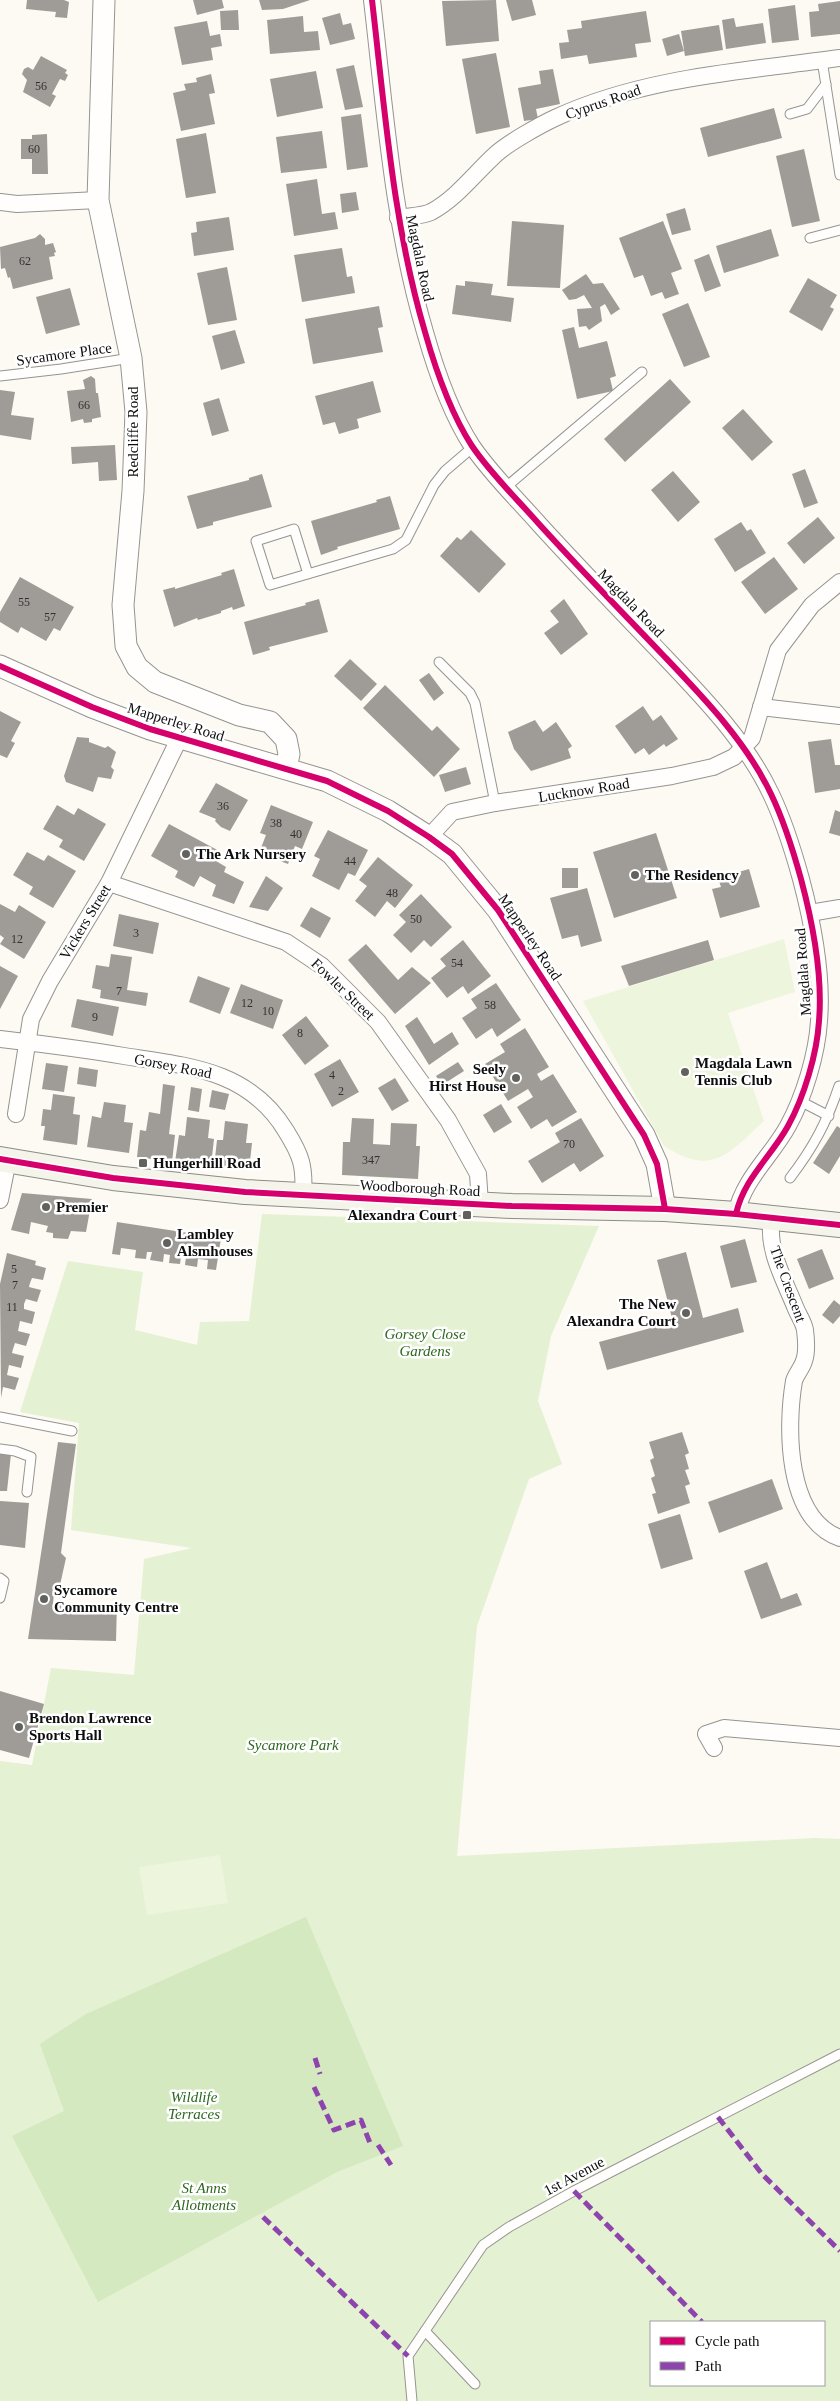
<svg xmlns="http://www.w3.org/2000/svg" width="840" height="2401" viewBox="0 0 840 2401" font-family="'Times New Roman',serif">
	<rect width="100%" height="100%" fill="#fcfaf2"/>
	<path fill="#e4f1d3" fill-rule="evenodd" d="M262,1214L599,1226L551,1336L538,1401L562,1464L529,1479L477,1626L457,1856L815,1838L840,1839V2401H0V1761L32,1765L51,1668L134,1675L144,1559L192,1548L71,1530L79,1423L20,1412L68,1261L143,1272L135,1330L197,1345L200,1322L249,1321ZM651,2322H824V2385H651Z"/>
	<polygon fill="#d4e9c0" points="306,1917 403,2146 337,2172 98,2302 12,2136 64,2111 40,2044 86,2014"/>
	<g fill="#eef5dd">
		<path d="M784,939L795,992L728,1013L764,1121C728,1154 713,1177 664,1146L583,1001Z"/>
		<polygon points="220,1855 228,1903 147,1915 139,1867"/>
	</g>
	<g fill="#9f9c98">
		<polygon points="27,0 64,0 69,2 67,18 55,17 56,12 26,9"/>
		<polygon points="193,0 222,0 224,8 197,15"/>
		<polygon points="259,0 310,0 283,9 262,10"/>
		<polygon points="496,0 499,41 446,46 442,1"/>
		<polygon points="506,0 532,0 536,15 512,21"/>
		<polygon points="840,1 840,34 811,37 809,12 819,11 818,4"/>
		<polygon points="795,5 799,40 772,43 768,9"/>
		<polygon points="238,10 239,30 221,30 220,11"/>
		<polygon points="646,11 651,42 635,44 637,57 589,64 587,55 561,59 559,43 569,42 567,30 582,28 581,21"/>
		<polygon points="340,13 343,25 351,23 355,39 330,45 322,18"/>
		<polygon points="303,16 304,32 318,31 320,50 270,54 267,20"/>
		<polygon points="734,18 736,27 763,23 766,43 726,49 722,20"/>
		<polygon points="207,21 210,36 220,34 222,46 211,48 213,60 182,65 174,27"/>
		<polygon points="719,25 723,50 685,56 681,31"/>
		<polygon points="679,34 684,51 667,56 662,39"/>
		<polygon points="496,53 510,127 476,134 462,59"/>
		<polygon points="41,56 67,70 65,73 68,75 65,81 60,79 52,94 56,96 50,107 23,92 27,80 22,74 24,69 28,67 33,70"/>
		<polygon points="354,65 363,107 345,110 336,69"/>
		<polygon points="553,69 560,104 536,109 538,119 524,121 518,88 541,84 539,71"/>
		<polygon points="316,71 323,108 277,117 270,79"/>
		<polygon points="211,74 215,93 209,94 215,124 181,131 173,93 186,90 184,84 197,82 196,78"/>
		<polygon points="774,108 782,138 708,157 700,128"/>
		<polygon points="361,114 368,167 347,170 341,117"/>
		<polygon points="322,131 327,168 281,173 276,137"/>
		<polygon points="206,133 216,193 186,198 176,139"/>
		<polygon points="47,134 48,174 32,174 32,159 21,159 21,139 32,139 32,135"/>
		<polygon points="804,149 820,221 792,227 776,156"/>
		<polygon points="317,179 322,214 335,212 338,229 294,236 286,184"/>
		<polygon points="356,192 359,210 342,213 340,194"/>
		<polygon points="685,208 691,230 672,235 666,214"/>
		<polygon points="229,217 234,250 194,256 191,233 197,232 196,222"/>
		<polygon points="512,221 564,225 560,288 507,286"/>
		<polygon points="663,221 682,269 671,273 679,294 665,299 662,292 651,296 643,275 634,278 619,238"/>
		<polygon points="771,229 779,256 724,273 716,246"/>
		<polygon points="40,234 45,239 45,245 53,243 56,252 54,253 55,256 49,257 53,279 13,289 10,277 8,278 5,268 1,269 0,247 35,238"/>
		<polygon points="342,248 347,277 352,276 355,293 302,302 294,255"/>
		<polygon points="709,254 721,286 705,292 694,260"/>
		<polygon points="227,267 237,320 208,325 197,273"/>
		<polygon points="586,274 593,284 603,283 620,309 611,315 605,304 600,307 602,321 589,330 586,326 579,327 577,309 592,308 584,295 576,299 569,300 562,290"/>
		<polygon points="808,278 837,295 830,307 834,309 822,331 789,312"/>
		<polygon points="465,281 493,284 491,295 514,298 511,322 452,314 456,285 465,286"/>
		<polygon points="70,288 80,325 46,334 36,297"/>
		<polygon points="688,303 710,357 684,367 662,314"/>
		<polygon points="379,306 383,327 378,328 383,352 313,364 305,319"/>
		<polygon points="574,327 579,348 607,341 616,376 610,378 613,391 577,399 562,330"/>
		<polygon points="235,330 245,363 221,370 212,336"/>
		<polygon points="91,376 95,379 96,393 98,393 101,417 92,419 92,422 84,423 83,419 71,422 67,391 85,389 83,380"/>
		<polygon points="670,379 691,402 625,462 604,439"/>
		<polygon points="373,381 381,412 357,419 359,428 339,434 335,422 323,425 315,396"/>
		<polygon points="0,390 15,392 11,415 34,418 31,440 0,435"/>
		<polygon points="219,398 229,431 212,436 203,403"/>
		<polygon points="743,409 773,442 752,461 722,428"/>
		<polygon points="115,445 117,480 99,481 98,462 72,464 71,447"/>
		<polygon points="805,469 818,503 804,508 792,474"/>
		<polygon points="673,471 700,502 678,522 651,490"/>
		<polygon points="262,474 272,507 213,522 213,525 197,529 187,496 249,480 249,478"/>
		<polygon points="390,496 400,529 337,547 338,549 321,555 311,521 377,502 376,500"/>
		<polygon points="818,517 835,538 804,564 787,543"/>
		<polygon points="741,522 747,531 751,529 766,553 735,572 714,539"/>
		<polygon points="471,530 506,564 479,593 440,556 457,537 461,540"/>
		<polygon points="774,557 798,589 765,614 741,582"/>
		<polygon points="234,569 245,606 233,610 232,607 221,611 221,613 198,620 197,618 174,627 163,590 175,587 175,589 222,575 221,573"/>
		<polygon points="20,577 74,607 60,631 54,628 46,641 21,627 18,633 0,622 0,612"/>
		<polygon points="319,599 328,632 269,647 270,650 253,655 244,622 306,605 305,603"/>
		<polygon points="564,599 588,634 561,655 544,633 559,622 550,611"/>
		<polygon points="350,659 377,684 361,701 334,676"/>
		<polygon points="429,673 444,693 434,701 419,680"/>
		<polygon points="385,685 432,731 437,726 460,749 434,777 363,708"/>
		<polygon points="643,706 653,721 661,715 678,739 666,747 664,744 649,755 644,748 635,754 615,726"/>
		<polygon points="0,711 21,722 11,741 15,743 7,758 0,755"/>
		<polygon points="535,720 543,732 556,722 572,746 568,749 571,758 531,771 514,749 508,732"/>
		<polygon points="77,737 89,738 89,742 105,748 108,746 116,752 111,767 114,770 111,779 98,777 93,792 66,782 64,776"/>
		<polygon points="831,739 835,765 840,765 840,789 815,793 808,742"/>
		<polygon points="466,767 471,784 445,792 439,775"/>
		<polygon points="216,783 248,800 230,831 221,827 215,821 216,819 199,812"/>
		<polygon points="57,805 74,815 78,808 106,824 84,861 59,847 63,840 43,829"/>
		<polygon points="271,805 313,822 302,849 295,846 288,864 259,853 266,835 260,833"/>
		<polygon points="835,810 840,812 840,836 829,833"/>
		<polygon points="169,824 221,852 216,861 226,867 224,872 244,882 234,904 212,896 216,885 200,876 194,887 175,877 178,871 151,856"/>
		<polygon points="328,830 368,850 355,876 348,873 339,890 312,876 320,859 314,856"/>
		<polygon points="656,833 677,898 614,918 593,852"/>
		<polygon points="27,852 44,861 48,855 76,871 53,908 29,894 33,887 13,875"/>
		<polygon points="378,857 413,885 395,908 387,901 375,917 355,901 367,886 359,880"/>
		<rect x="562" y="868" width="16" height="20"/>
		<polygon points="749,869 760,907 720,918 712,889 721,887 718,878"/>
		<polygon points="266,876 283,888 268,911 249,907"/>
		<polygon points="587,888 602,941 581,947 578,935 562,939 550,898"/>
		<polygon points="421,894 452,927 431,947 424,940 411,953 393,935 406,922 399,915"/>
		<polygon points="0,904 15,912 19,905 46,922 24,959 0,944 4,938 0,935"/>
		<polygon points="311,907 331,918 320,938 300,926"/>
		<polygon points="119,914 159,923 153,954 113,946"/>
		<polygon points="463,940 491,976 468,994 463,986 447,998 431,978 446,966 440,959"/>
		<polygon points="708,940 714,960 629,986 621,966"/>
		<polygon points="366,944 398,980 412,967 431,983 395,1014 348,960"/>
		<polygon points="111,954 132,957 127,990 148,993 146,1006 100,998 101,990 92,988 96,965 109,967"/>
		<polygon points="0,966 18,976 0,1009"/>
		<polygon points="198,976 230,988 220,1014 189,1002"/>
		<polygon points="496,983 521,1020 497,1037 492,1028 476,1039 462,1018 477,1008 471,999"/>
		<polygon points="241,984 283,1000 273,1029 230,1013"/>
		<polygon points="77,999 119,1007 113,1036 71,1027"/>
		<polygon points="306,1016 329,1046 305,1065 282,1035"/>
		<polygon points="417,1017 434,1044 452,1032 459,1044 429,1065 405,1026"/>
		<polygon points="525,1028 549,1067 537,1074 541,1081 553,1074 577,1112 552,1127 547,1119 531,1129 517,1107 533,1097 528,1089 508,1101 485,1064 505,1052 500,1044"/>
		<polygon points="340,1059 359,1092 332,1107 314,1074"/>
		<polygon points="458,1062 464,1071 442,1085 436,1076"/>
		<polygon points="46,1063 68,1066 64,1092 42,1089"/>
		<polygon points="79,1067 98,1070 96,1087 77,1084"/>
		<polygon points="395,1078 409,1101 392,1111 378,1088"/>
		<polygon points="163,1084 175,1086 169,1134 175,1135 172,1162 137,1157 140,1130 146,1131 149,1112 160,1114"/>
		<polygon points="191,1087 202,1089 199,1112 188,1110"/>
		<polygon points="212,1090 229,1094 225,1110 209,1107"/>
		<polygon points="53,1094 75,1097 73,1114 80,1115 77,1145 43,1140 45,1126 41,1126 43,1109 51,1110"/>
		<polygon points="104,1102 126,1105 124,1122 133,1123 129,1153 87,1147 92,1116 101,1118"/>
		<polygon points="501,1104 512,1122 494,1133 483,1115"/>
		<polygon points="187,1117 210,1120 208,1138 214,1139 211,1166 175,1162 179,1135 185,1136"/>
		<polygon points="352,1118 374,1119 373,1144 390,1145 391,1123 417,1124 416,1146 420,1146 418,1179 342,1175 343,1142 350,1142"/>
		<polygon points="581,1118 604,1156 580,1172 574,1163 542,1183 528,1161 560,1142 555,1133"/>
		<polygon points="225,1121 248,1124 246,1143 252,1143 249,1170 214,1167 217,1140 223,1140"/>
		<polygon points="837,1126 840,1128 840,1156 829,1174 813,1163"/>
		<polygon points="22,1193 92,1199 86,1232 71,1231 68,1239 53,1238 53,1233 46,1232 48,1226 31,1222 29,1234 11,1230"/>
		<polygon points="117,1222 221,1238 216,1270 207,1269 208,1260 198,1259 197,1267 185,1265 186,1257 181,1256 180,1264 169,1263 170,1255 164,1254 163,1262 150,1260 152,1252 147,1252 146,1259 135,1258 136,1250 121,1248 120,1255 112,1254"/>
		<polygon points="745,1239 757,1282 731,1288 720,1246"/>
		<polygon points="822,1249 834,1279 809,1289 797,1259"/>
		<polygon points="686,1252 703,1318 738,1308 744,1332 607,1370 599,1342 673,1322 657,1260"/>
		<polygon points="7,1253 36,1261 35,1265 46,1268 43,1280 32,1278 30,1283 29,1287 41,1290 37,1302 26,1299 24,1304 24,1309 35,1312 32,1324 20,1321 18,1331 30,1334 26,1346 15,1343 13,1349 12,1353 24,1356 21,1368 9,1365 7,1375 19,1378 15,1390 3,1387 1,1398 0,1284"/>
		<polygon points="834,1300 840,1305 840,1316 833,1324 822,1315"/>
		<polygon points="682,1432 689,1453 685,1455 689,1469 685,1470 690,1484 685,1486 690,1503 658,1514 652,1494 656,1493 651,1478 655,1476 650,1460 654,1458 649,1442"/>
		<polygon points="58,1442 76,1444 61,1553 66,1558 60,1585 54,1592 53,1604 117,1603 116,1641 28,1639"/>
		<polygon points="0,1453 11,1454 7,1491 0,1491"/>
		<polygon points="772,1479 783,1509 719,1533 708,1502"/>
		<polygon points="0,1501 29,1503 25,1548 0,1545"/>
		<polygon points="680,1514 693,1559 661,1569 648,1524"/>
		<polygon points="767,1562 781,1599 797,1593 802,1605 761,1619 744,1571"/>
		<polygon points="0,1691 44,1704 29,1758 0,1750"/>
	</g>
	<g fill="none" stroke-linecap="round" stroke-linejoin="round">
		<defs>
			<g id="service">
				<polyline points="822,60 840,175"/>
				<polyline points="790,114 807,109 826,84"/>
				<polyline points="810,238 840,230"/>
				<polyline points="0,376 61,369 131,358"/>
				<polyline points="506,487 642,372"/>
				<polyline points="308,574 294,529 256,541 270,585 393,549 406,540 434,485 445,471 473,447"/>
				<polyline points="439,662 470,693 475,703 495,803"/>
				<polyline points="800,1101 829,1116"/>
				<path d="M790,1178C813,1148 827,1122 839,1086"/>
				<polyline points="0,1417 72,1431"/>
				<polyline points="0,1449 15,1451 31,1457 27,1492"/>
				<polyline points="0,1578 4,1581 0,1598"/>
				<polyline points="425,2331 475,2384"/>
				<polyline points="412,2401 408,2356 483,2245 509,2227 574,2191 840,2054"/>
			</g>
			<g id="minor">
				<path d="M372,0C385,111 393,224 425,332C436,371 450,412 472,446C491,474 517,499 539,524C579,568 621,611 662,654C702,696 746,741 771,794C784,821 793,850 801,879C813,924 823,974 819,1021C817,1054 804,1097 788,1126C771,1157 744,1178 736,1214"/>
				<polyline points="0,202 17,204 98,200"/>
				<path d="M398,218C408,216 423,216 431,212C457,198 475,173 496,154C508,143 540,125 555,118C643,77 745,71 840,58"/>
				<polyline points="761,707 840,716"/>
				<polyline points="429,837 452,812 495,803 672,776 713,767 734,757 752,738 778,650 812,605 840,582"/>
				<polyline points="109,883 286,942 322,966 378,1022 448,1120 478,1174 480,1204"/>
				<polyline points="810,913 840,908"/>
				<path d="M0,1039C42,1044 83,1049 124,1056C189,1066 249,1070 286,1131C301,1155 305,1166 303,1195"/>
				<polyline points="16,1114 31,1019 50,981 109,883 180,737"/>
				<polyline points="0,1200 8,1160"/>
				<path d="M772,1218C766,1249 785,1281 796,1309C799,1316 804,1323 805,1330C806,1338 807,1353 804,1361C802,1368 796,1374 794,1381C786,1428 786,1519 840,1538"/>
				<polyline points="714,1748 706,1734 724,1728 840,1738"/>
			</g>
			<g id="tertiary">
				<polyline points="104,0 98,200 131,358 136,412 133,491 123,605 126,646 137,667 155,682 239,715 270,722 286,739 289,754 286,768"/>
				<polyline points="0,666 92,707 150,729 327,781 388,811 429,837 452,854 498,910 644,1135 657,1164 665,1209"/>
			</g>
			<polyline id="secondary" points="0,1159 113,1178 245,1192 512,1206 665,1209 736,1214 840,1225"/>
		</defs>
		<use href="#service" stroke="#959491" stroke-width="11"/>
		<use href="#minor" stroke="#959491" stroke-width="18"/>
		<use href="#tertiary" stroke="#959491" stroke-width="23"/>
		<use href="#secondary" stroke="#8c8b87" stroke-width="26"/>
		<use href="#service" stroke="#fffefd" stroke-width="9"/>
		<use href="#minor" stroke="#fffefd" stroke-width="16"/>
		<use href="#tertiary" stroke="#fffefd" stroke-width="21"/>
		<use href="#secondary" stroke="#f5f4ea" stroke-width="24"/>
		<g stroke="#8e44ad" stroke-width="5" stroke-dasharray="10 5" stroke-linecap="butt">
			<polyline points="315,2058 320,2074"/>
			<polyline points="314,2087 334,2130 361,2120 370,2143"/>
			<polyline points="718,2117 762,2174 840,2251"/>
			<polyline points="378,2145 391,2165"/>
			<polyline points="574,2191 702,2322"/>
			<polyline points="263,2217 408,2356"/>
		</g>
		<defs>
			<g id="cycleway">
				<path d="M372,0C385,111 393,224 425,332C436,371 450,412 472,446C491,474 517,499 539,524C579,568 621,611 662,654C702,696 746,741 771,794C784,821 793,850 801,879C813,924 823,974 819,1021C817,1054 804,1097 788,1126C771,1157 744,1178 736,1214"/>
				<polyline points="0,666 92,707 150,729 327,781 388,811 429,837 452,854 498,910 644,1135 657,1164 665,1209"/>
				<polyline points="0,1159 113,1178 245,1192 512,1206 665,1209 736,1214 840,1225"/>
			</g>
		</defs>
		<use href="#cycleway" stroke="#fff" stroke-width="9"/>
		<use href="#cycleway" stroke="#d6006c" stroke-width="6"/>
	</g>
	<g fill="#61615e" stroke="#fff" stroke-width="2">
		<circle cx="186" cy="854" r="5"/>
		<circle cx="635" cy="875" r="5"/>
		<circle cx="685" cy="1072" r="5"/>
		<circle cx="516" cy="1078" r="5"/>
		<rect x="138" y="1158" width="10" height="10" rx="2.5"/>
		<circle cx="46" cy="1207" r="5"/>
		<rect x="462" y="1210" width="10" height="10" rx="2.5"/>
		<circle cx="167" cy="1243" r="5"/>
		<circle cx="686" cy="1313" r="5"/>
		<circle cx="44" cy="1599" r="5"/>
		<circle cx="19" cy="1727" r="5"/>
	</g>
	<g text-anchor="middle" stroke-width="5" stroke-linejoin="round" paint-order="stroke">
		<g font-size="12" fill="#323230">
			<text x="41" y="90">56</text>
			<text x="34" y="153">60</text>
			<text x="25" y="265">62</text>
			<text x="84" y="409">66</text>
			<text x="24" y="606">55</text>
			<text x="50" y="621">57</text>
			<text x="223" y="810">36</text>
			<text x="276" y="827">38</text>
			<text x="296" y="838">40</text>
			<text x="350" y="865">44</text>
			<text x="392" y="897">48</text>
			<text x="416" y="923">50</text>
			<text x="136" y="937">3</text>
			<text x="17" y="943">12</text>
			<text x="457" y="967">54</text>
			<text x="119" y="995">7</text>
			<text x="247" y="1007">12</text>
			<text x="490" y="1009">58</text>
			<text x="268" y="1015">10</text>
			<text x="95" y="1021">9</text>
			<text x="300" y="1037">8</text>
			<text x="332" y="1079">4</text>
			<text x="341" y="1095">2</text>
			<text x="569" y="1148">70</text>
			<text x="371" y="1164">347</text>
			<text x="14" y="1273">5</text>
			<text x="15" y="1289">7</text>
			<text x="12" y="1311">11</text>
		</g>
		<g font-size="15" fill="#0e0e0e" stroke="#fff">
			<text transform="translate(603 102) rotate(-19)" y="5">Cyprus Road</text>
			<text transform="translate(420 258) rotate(78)" y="5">Magdala Road</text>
			<text transform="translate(64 354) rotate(-8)" y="5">Sycamore Place</text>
			<text transform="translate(133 432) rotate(-90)" y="5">Redcliffe Road</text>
			<text transform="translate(631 603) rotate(46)" y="5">Magdala Road</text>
			<text transform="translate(176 722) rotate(17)" y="5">Mapperley Road</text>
			<text transform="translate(584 790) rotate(-9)" y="5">Lucknow Road</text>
			<text transform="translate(85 922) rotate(-59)" y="5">Vickers Street</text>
			<text transform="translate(530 937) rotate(56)" y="5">Mapperley Road</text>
			<text transform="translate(803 972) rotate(-94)" y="5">Magdala Road</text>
			<text transform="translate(343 989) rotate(44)" y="5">Fowler Street</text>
			<text transform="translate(173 1066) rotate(11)" y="5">Gorsey Road</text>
			<text transform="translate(420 1188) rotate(3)" y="5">Woodborough Road</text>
			<text transform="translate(788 1284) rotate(70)" y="5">The Crescent</text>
			<text transform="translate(574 2176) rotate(-28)" y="5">1st Avenue</text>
		</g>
		<g font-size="15" font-weight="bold" fill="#0e0e0e" stroke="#fff" text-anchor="start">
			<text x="196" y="859">The Ark Nursery</text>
			<text x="645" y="880">The Residency</text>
			<text x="695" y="1068">Magdala Lawn<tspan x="695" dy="17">Tennis Club</tspan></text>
			<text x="506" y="1074" text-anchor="end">Seely<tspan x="506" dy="17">Hirst House</tspan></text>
			<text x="153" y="1168">Hungerhill Road</text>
			<text x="56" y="1212">Premier</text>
			<text x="457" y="1220" text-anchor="end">Alexandra Court</text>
			<text x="177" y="1239">Lambley<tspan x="177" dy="17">Alsmhouses</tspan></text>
			<text x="676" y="1309" text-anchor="end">The New<tspan x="676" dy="17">Alexandra Court</tspan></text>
			<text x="54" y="1595">Sycamore<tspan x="54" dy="17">Community Centre</tspan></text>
			<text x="29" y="1723">Brendon Lawrence<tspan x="29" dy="17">Sports Hall</tspan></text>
		</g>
		<g font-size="15" font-style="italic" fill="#2b671e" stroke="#fff">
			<text x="425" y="1339">Gorsey Close<tspan x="425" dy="17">Gardens</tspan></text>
			<text x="293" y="1750">Sycamore Park</text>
			<text x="194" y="2102">Wildlife<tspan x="194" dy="17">Terraces</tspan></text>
			<text x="204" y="2193">St Anns<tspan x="204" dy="17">Allotments</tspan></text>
		</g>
	</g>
	<rect x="650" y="2321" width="175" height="65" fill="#ffffff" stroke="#9f9f9f"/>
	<rect x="660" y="2337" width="25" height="8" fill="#d6006c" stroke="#9f9f9f"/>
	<text x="695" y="2346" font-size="15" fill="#0e0e0e">Cycle path</text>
	<rect x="660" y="2362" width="25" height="8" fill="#8e44ad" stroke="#9f9f9f"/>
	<text x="695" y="2371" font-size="15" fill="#0e0e0e">Path</text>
</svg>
